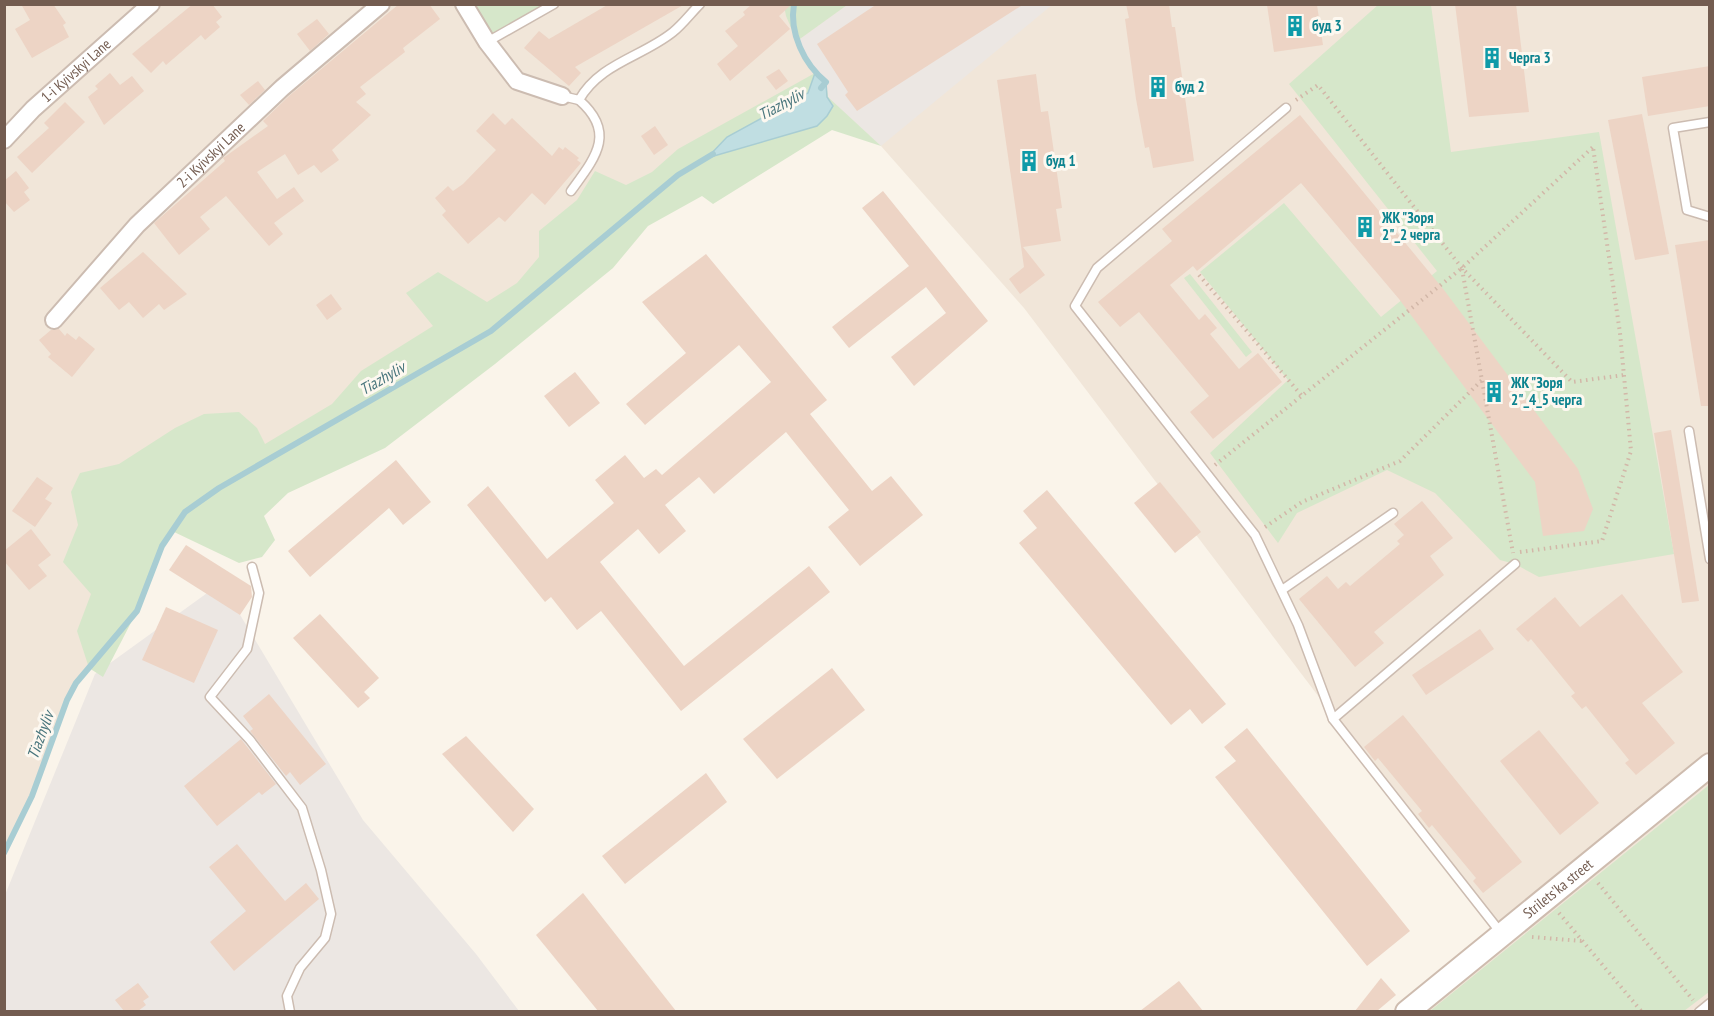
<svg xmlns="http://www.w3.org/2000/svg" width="1714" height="1016" viewBox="0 0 1714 1016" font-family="'PT Sans Narrow',sans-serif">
	<rect width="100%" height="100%" fill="#faf4ea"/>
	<polygon fill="#f1e6d9" points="5,5 1709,5 1709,1011 1408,1011 1501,937 1024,308 881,146 827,97 185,512 162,546 137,611 76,683 67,700 32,796 5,853"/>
	<g fill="#ece7e3">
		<polygon points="847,5 1052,5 881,146 827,97 826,82 815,73 797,41"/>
		<polygon points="221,583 363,820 476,954 519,1011 5,1012 5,895 95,674"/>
	</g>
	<g fill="#d6e7ca">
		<polygon points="468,5 546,5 494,35 489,34"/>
		<polygon points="784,5 847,5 797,41 786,16"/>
		<polygon points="1378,5 1431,5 1451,152 1599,132 1674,554 1539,577 1515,564 1500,560 1435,493 1387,470 1297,513 1278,543 1210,453 1288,380 1200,272 1284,203 1381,317 1437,271 1289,84"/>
		<polygon points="815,73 826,82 828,97 881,146 832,130 713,204 702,196 648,226 613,268 495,364 385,448 288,493 264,516 275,540 262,557 239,563 172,531 162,546 137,611 103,677 89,668 77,631 91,594 63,562 78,525 71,492 80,473 119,464 175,428 204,414 239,412 257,428 265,444 332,404 361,371 433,326 406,293 438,272 487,302 517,283 539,257 539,231 577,200 595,171 626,185 652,172 678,149"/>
		<polygon points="1190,274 1252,352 1246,357 1184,278"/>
		<polygon points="1709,785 1709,992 1684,1011 1430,1011"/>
	</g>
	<polygon fill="#c0dee2" stroke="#a8cdd3" stroke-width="1.5" points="815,73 826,82 827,97 833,106 827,116 817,126 707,158 727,137 808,93"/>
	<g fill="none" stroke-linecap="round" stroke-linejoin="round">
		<g stroke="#a8cdd3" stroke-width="6">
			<path d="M794,4C789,33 804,64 826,82L821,88"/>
			<polyline points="4,853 32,796 67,700 76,683 137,611 162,546 185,512 219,488 491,331 678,175 713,154"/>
		</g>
	</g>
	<g fill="#edd4c5">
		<polygon points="21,4 53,4 66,23 63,25 69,37 32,58 15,29 30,20"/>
		<polygon points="193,4 212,4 222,17 216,22 220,27 205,40 201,35 166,65 163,61 151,73 132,54"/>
		<polygon points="399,4 429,4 440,19 403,48 405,52 360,87 366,94 356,102 371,115 332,150 339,160 321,173 314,165 298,175 285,154 257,172 277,199 294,187 304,201 274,223 283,234 269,246 226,196 200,217 210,229 179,255 154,223 225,161 223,158 226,156 268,126 263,121 289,96"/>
		<polygon points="609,4 685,4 575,67 581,73 569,86 524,48 539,31 549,39"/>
		<polygon points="752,4 792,4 779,16 790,29 730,81 717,64 738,46 725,31 745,15 743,12"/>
		<polygon points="877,4 1024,4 857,111 845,95 848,92 817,44"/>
		<polygon points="1126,4 1169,4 1172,27 1175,27 1194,161 1153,168 1149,147 1145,148 1136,99 1125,19 1129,18"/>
		<polygon points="1455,4 1516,4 1529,112 1469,117"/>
		<polygon points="1267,5 1317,5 1323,45 1274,52"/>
		<polygon points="317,19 329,34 310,51 297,34"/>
		<polygon points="1710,66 1710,106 1648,116 1642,77"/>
		<polygon points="779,69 788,81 776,90 766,77"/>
		<polygon points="110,73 120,85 132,76 144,91 104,125 88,97 98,89 95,86"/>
		<polygon points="1036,74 1041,112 1048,111 1062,208 1056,209 1061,241 1023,247 1045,275 1020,294 1009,279 1024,267 997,80"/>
		<polygon points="258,81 265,90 249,105 240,95"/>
		<polygon points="65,102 85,122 32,173 17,157 49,128 44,123"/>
		<polygon points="493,113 505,125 512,118 552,156 559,147 563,150 565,147 579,158 577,160 581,163 545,205 532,193 505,222 499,217 468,244 442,215 446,211 435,198 448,186 453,191 463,184 496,150 476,131"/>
		<polygon points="1642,114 1669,254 1635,260 1608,120"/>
		<polygon points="1300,115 1444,290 1578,469 1593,509 1584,531 1543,536 1535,482 1399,299 1301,183 1197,271 1193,266 1170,285 1199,320 1205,314 1217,328 1210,334 1239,369 1258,353 1282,382 1213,439 1190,412 1209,396 1139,312 1120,327 1098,302 1172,241 1162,229"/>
		<polygon points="655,126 668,145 654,155 641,136"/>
		<polygon points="16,171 29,188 24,192 30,200 14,212 4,201 4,181"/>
		<polygon points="883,191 988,321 914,386 891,357 946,313 926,287 849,348 832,327 909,266 862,208"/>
		<polygon points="1710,240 1710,406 1701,406 1675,245"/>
		<polygon points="143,252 187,294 164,310 159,304 143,318 129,302 119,310 100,288"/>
		<polygon points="706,254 827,400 810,414 872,491 891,476 923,515 860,566 828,527 849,510 786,432 714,494 699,477 665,505 686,531 659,554 638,529 600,562 684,666 809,566 830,592 681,711 601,611 577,630 551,597 545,602 467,505 488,486 547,559 614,503 595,480 625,455 644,478 656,469 662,475 771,382 739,345 645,425 626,404 686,353 642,302"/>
		<polygon points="331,294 342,309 327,320 316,305"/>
		<polygon points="59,329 65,336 67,333 76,340 79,336 95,349 72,377 48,357 51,354 39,340 51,330"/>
		<polygon points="575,372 600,403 569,427 544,396"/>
		<polygon points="1671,430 1699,601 1682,603 1654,433"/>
		<polygon points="396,460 431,502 403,525 389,508 310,577 288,551"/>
		<polygon points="37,477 53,488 45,499 52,503 35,527 12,511"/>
		<polygon points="1160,482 1201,532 1175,553 1134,503"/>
		<polygon points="1047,490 1226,704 1202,724 1190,709 1171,725 1019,543 1037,528 1023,511"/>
		<polygon points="1422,501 1453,538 1430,556 1444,575 1374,632 1384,643 1355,667 1299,599 1327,576 1338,589 1346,582 1350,586 1400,544 1397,541 1404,535 1394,524"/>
		<polygon points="31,529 51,555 38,565 47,576 29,590 4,561 4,551"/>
		<polygon points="186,545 251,586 252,597 240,615 169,570"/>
		<polygon points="1622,594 1683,672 1642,703 1675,743 1636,775 1625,763 1629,760 1586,706 1582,709 1571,696 1575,693 1531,639 1528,642 1516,629 1555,597 1580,627"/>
		<polygon points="166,607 218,630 194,683 142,660"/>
		<polygon points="320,614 379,678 364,692 370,698 358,708 293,638"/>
		<polygon points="1480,629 1494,649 1426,695 1412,675"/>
		<polygon points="832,668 865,710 777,779 743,739"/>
		<polygon points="269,694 326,764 300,785 290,772 286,776 250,731 253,729 243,716"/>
		<polygon points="1403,715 1522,862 1483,893 1473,881 1476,878 1432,825 1429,828 1418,814 1422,811 1378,758 1375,761 1364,747"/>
		<polygon points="1247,728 1410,931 1367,966 1215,777 1236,761 1224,747"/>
		<polygon points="1539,730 1599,803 1560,835 1500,761"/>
		<polygon points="466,736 534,809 513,832 442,754"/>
		<polygon points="241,739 276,784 262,795 259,792 217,826 184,786"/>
		<polygon points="706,773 727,802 625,884 602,856"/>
		<polygon points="237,844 285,901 306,883 319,899 234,971 210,942 246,911 209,867"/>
		<polygon points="583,893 676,1011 598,1011 536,935"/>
		<polygon points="1381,978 1396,995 1377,1011 1355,1011"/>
		<polygon points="1179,981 1203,1011 1140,1011"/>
		<polygon points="138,983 149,997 143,1001 146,1005 138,1011 124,1011 115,1000"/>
	</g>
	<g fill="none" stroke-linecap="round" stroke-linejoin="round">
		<defs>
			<g id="lane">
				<polyline points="487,42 554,4"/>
				<path d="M562,96L579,100C600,63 642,57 673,32C683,24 691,13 700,4"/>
				<polyline points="1286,108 1097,268 1075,306 1255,535 1298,625 1333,719 1501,933"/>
				<polyline points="1710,122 1673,128 1687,210 1710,217"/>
				<path d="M571,191C595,158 617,133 579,100"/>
				<polyline points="1689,431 1710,559"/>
				<polyline points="252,567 259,593 247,649 210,697 250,740 302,808 321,870 331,914 325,938 300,968 287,996 290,1012"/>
				<polyline points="1282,590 1393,513"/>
				<polyline points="1333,719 1515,564"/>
				<polyline points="1699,1012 1710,1003"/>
			</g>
			<g id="street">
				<polyline points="464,4 487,42 517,81 562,96"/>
				<path id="s1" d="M4,140L33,109L151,4"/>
				<path id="s2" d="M54,320L137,225L282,88L381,4"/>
			</g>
			<g id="secondary">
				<path id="s3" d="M1407,1012L1710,765"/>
			</g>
		</defs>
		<use href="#lane" stroke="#ccbcb1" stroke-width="11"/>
		<use href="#street" stroke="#ccbcb1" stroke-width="20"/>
		<use href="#secondary" stroke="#cebcaf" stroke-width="26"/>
		<g stroke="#d2b7a8" stroke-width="4" stroke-dasharray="1.5 4.5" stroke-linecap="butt">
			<polyline points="1296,100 1318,85 1462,268 1572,382 1624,375"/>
			<polyline points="1462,269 1513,553"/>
			<polyline points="1199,275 1302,396"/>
			<polyline points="1215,465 1462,268 1593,147"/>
			<polyline points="1265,527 1302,502 1400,461 1484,378"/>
			<polyline points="1520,552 1602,541 1631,451 1620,333 1593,147"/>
			<polyline points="1598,883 1693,1000"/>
			<polyline points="1559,913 1642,1012"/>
			<polyline points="1532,937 1582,941"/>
		</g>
		<use href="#lane" stroke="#fff" stroke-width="8"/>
		<use href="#street" stroke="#fff" stroke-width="16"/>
		<use href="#secondary" stroke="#fff" stroke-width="22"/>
	</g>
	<defs>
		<symbol id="building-bare" viewBox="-9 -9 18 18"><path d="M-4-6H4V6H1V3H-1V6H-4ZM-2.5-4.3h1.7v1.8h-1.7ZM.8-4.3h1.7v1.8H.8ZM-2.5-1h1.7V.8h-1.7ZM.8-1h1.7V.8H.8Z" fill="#0f9aa8" stroke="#fdf8f0" stroke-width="2.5" paint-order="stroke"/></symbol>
	</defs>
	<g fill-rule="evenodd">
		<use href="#building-bare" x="1280" y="11" width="30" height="30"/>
		<use href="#building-bare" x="1477" y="43" width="30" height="30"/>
		<use href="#building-bare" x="1143" y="72" width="30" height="30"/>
		<use href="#building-bare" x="1014" y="146" width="30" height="30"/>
		<use href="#building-bare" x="1350" y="212" width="30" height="30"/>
		<use href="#building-bare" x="1479" y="377" width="30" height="30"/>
	</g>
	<g text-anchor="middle" stroke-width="6" stroke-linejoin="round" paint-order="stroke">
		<g font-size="15" font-weight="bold" fill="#0d838f" stroke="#fdf8f0" text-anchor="start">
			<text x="1312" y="31">буд 3</text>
			<text x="1509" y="63">Черга 3</text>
			<text x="1175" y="92">буд 2</text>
			<text x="1046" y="166">буд 1</text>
			<text x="1382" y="223">ЖК "Зоря<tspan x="1382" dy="17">2"_2 черга</tspan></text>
			<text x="1511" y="388">ЖК "Зоря<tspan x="1511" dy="17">2"_4_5 черга</tspan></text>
		</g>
		<g font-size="15" fill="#735c50" stroke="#fdf8f0">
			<text dy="5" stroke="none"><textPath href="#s1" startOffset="100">1-i Kyivskyi Lane</textPath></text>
			<text dy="5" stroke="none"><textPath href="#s2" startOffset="228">2-i Kyivskyi Lane</textPath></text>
			<text dy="5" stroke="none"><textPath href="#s3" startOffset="195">Strilets'ka street</textPath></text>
		</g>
		<g font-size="16" font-style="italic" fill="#48757c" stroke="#fdf8f0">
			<text transform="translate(781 104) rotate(-28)" y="6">Tiazhyliv</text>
			<text transform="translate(382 378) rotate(-30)" y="6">Tiazhyliv</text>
			<text transform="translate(40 735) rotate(-70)" y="6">Tiazhyliv</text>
		</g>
	</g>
	<rect width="1714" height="1016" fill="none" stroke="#735c50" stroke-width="12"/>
</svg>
